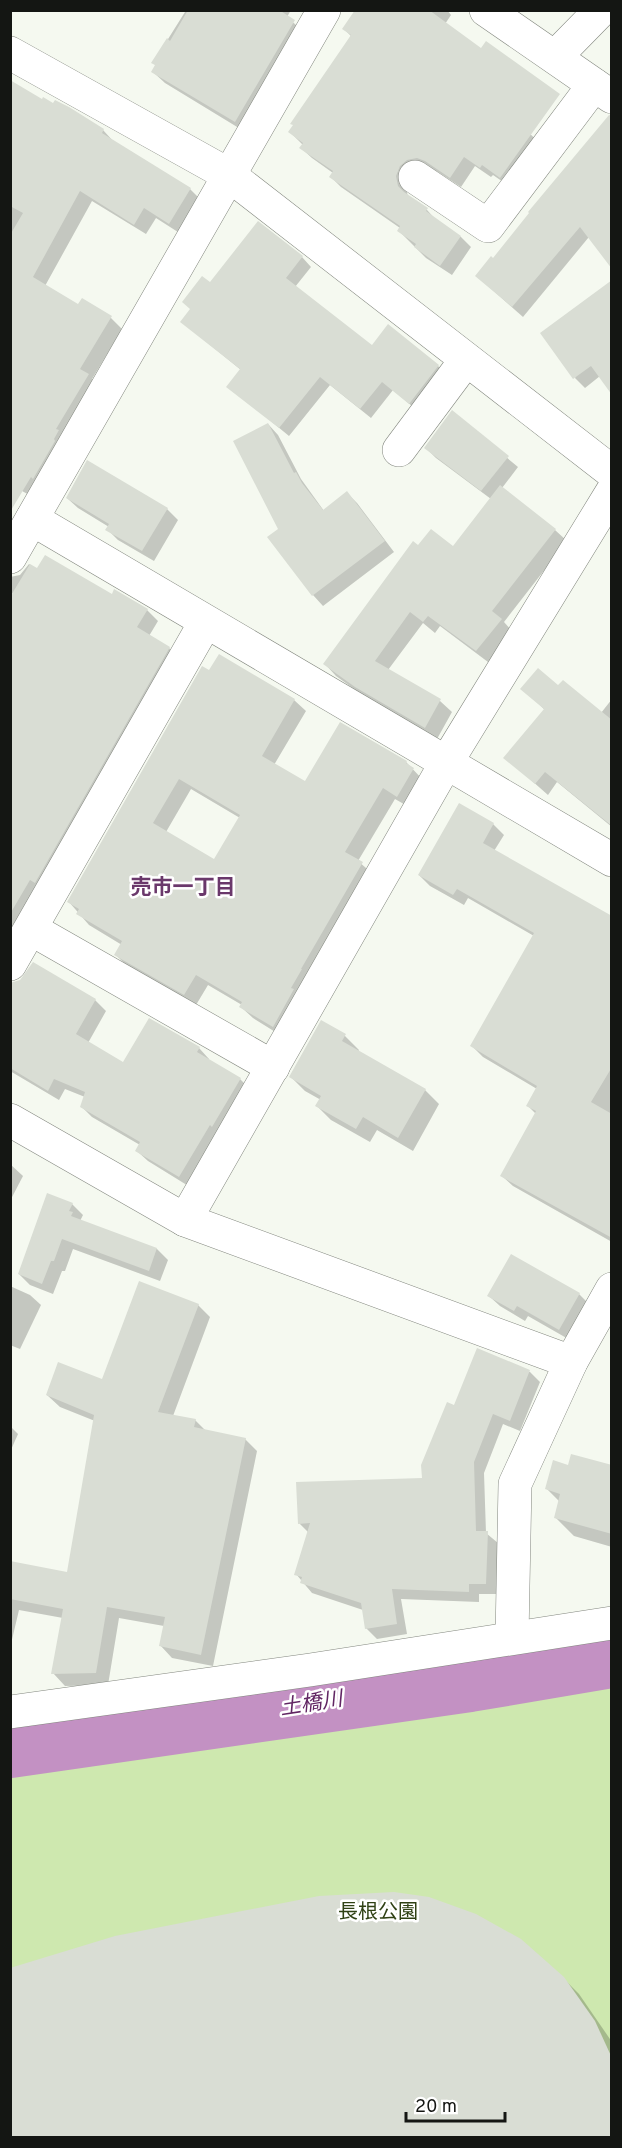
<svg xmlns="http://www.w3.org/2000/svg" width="622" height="2148" viewBox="0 0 622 2148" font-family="Overpass,'Noto Sans JP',sans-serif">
	<rect width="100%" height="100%" fill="#f5f9f0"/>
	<polygon fill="#cee8af" points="611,1646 611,2137 11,2137 10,1734 283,1696"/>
	<g fill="#0003" fill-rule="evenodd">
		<polygon points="183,10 291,10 287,17 305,33 247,133 165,83 153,72 157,66 153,63 185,12"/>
		<polygon points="390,10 447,10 451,15 445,24 515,120 542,145 512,188 493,175 491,177 475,166 461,187 438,172 428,168 406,188 408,197 427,210 437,221 461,237 471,247 452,275 426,258 399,231 400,228 341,187 331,177 333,173 312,158 301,148 303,145 290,132 351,36 344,29"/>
		<polygon points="10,86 103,130 114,142 190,189 201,200 181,234 156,218 146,234 92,201 45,286 78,306 82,300 111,318 122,329 92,379 99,386 36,499 10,484"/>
		<polygon points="612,209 523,317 477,276 493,260"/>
		<polygon points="302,257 311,267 295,287 372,347 438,366 448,376 419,412 393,390 371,418 330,385 289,436 228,386 241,370 182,322 210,285"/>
		<polygon points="612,282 600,376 585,388 575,378"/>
		<polygon points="452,412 518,467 502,488 555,530 567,541 504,622 513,632 488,662 440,626 435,633 423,623 388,670 440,701 452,712 437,739 368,699 336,676 325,664 418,548 453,548 491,499 436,458 426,448"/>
		<polygon points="268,424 278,435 301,479 324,511 347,493 357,503 394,552 323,606 313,595 269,537 280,529"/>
		<polygon points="67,498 167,509 178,520 154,561 118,540 107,529 109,527 78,508"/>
		<polygon points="29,564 38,570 147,610 158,621 149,636 169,648 180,659 17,932 10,929 10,620 14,594 10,592 10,577 20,575"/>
		<path d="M202,668L294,700L306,711L274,765L306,783L406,762L424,781L409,807L395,799L358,861L374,875L285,1038L253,1018L241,1007L242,1005L208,985L196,1005L127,966L116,955L122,945L89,925L69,902ZM191,789L240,818L215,861L166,832Z"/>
		<polygon points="559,687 601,713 612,699 612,827 557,782 548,795 506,758 545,710 523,689"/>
		<polygon points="493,824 504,835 494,851 612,918 612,1242 513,1186 502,1176 536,1114 528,1106 537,1089 483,1057 472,1046 534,936 468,898 464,905 430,886 419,875"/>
		<polygon points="95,1000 106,1011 88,1043 124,1064 199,1048 209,1059 208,1061 240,1079 251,1090 190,1187 148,1161 137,1151 140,1145 92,1117 81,1106 85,1097 65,1089 59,1100 10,1071 10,1004"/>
		<polygon points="321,1022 345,1036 359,1050 358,1052 425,1090 439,1104 413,1151 377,1130 370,1142 331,1120 317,1106 321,1100 305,1091 291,1077"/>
		<polygon points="10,1164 23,1176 10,1201"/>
		<polygon points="72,1204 83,1215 80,1221 157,1249 168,1260 160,1281 73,1249 65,1271 62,1271 53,1294 30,1285 19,1274"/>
		<polygon points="10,1286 30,1295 41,1305 20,1349 10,1345"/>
		<polygon points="579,1294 590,1305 570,1340 528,1316 525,1321 500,1306 489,1296"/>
		<polygon points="198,1305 210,1317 173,1416 195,1420 206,1431 245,1439 257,1451 213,1666 172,1658 160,1645 164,1626 119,1618 108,1685 65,1686 53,1673 63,1618 19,1610 10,1648 10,1563 68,1573 95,1421 60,1407 47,1395 103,1381"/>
		<polygon points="478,1350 530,1372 540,1382 520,1431 503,1424 484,1473 486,1533 498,1543 496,1594 479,1594 479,1602 401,1599 407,1634 377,1639 366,1628 363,1610 312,1593 296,1574 309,1533 299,1523 423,1480"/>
		<polygon points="10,1426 18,1434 10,1452"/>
		<polygon points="569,1467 612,1467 612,1547 574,1536 555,1517 559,1501 547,1489"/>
		<polygon points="563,1978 579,1994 612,2042 612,2138"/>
	</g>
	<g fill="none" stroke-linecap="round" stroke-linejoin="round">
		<polyline stroke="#c391c3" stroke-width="60" points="10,1748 470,1682 612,1658"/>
	</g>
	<g fill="#d9ddd4" fill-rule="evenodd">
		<polygon points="188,10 279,10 295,20 235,122 151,72 155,65 151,63 167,38 170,41"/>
		<polygon points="355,10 429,10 481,48 486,41 560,94 500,178 482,165 480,168 464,157 450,178 425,161 417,158 407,160 400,166 396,176 398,186 404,192 428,208 426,211 461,236 440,266 414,247 416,244 397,231 400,226 329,177 333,171 299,148 303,143 288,132 293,125 290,124 351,35 342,29"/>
		<polygon points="10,80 42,99 43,97 53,103 55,100 69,107 104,129 102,133 191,188 169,224 144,208 134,225 80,191 33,277 78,304 82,298 112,316 80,369 89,374 56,429 59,430 54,439 55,441 33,479 31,477 10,512 10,235 23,213 10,206"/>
		<polygon points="609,115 612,116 612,269 580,227 512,307 475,276 491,256 493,258 529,213 528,212"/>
		<polygon points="258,221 303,256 286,278 372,345 388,324 439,365 409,404 382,382 360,409 320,377 279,428 226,387 240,369 180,322 190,309 182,302 202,276 210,282"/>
		<polygon points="612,280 612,395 591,366 573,379 540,333"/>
		<polygon points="452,410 509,456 481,491 424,448"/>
		<polygon points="268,423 294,473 296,472 302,483 323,510 347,491 385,541 312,596 267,537 278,529 233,441"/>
		<polygon points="87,460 168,508 142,551 105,530 109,524 66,498"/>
		<polygon points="500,485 556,529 492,611 502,619 476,651 428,616 423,622 410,612 375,661 441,699 425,728 355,687 323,664 413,541 418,545 431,529 453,546"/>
		<polygon points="45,555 112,594 114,589 148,609 137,627 170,647 35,883 30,880 10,914 10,597 30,564 37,568"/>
		<path d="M219,654L295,699L262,756L305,781L340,722L407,761L406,763L414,768L397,797L383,788L345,852L363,862L301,969H302L291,988L294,989L273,1027L239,1007L242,1002L196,975L184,995L114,955L122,941L76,914L79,909L67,902L202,666L209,670ZM179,779L240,815L214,859L153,823Z"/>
		<polygon points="538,668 558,685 563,680 612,720 612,826 545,772 535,784 503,758 544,709 520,689"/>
		<polygon points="459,803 494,823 483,843 612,916 612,1067 591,1102 612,1114 612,1238 500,1176 536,1111 526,1106 537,1086 470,1046 534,933 457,889 453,895 418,875"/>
		<polygon points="33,962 96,999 76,1034 123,1062 149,1018 200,1047 197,1052 241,1078 212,1127 210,1125 179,1177 135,1151 140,1142 80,1107 85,1092 54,1079 48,1091 10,1068 10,983 20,980"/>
		<polygon points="321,1020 346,1034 342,1041 426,1089 398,1138 363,1117 356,1129 315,1106 321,1096 289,1077"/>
		<polygon points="47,1193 73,1203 69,1211 73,1212 71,1216 157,1248 149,1271 62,1239 54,1261 51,1261 42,1284 18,1274"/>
		<polygon points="511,1254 580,1293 559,1330 517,1306 514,1311 487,1296"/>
		<polygon points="139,1281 199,1304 158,1412 196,1419 194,1427 246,1438 201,1655 159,1646 165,1617 107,1607 96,1673 51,1674 63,1609 10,1599 10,1561 67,1572 94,1415 46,1395 58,1362 102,1379"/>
		<polygon points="477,1348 530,1370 510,1421 493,1414 474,1462 476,1531 488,1531 486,1584 469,1584 469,1592 392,1589 397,1624 365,1629 361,1603 300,1583 302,1577 294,1575 310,1523 298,1524 296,1482 422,1478 421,1465 447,1402 454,1405"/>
		<polygon points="571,1454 612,1465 612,1534 554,1518 560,1494 545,1489 553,1460 568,1465"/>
		<polygon points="394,1892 429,1897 476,1914 521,1939 564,1977 595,2021 612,2058 612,2138 10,2138 10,1968 115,1936 319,1896"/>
	</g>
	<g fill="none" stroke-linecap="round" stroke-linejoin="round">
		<defs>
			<g id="minor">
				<polyline points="486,10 612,97"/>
				<polyline points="10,53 229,175 612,472"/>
				<polyline points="555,57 601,10"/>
				<polyline points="415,177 488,226 594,85"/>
				<polyline points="399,450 466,360"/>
				<polyline points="32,519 612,860"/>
				<polyline points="10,557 324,10"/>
				<polyline points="31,929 273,1067"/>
				<polyline points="10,964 205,623"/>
				<polyline points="10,1120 185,1220 571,1362"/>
				<polyline points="185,1220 446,763 612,492"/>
				<polyline points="512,1637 515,1484 571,1362 612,1289"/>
				<polyline points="10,1712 310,1670 612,1623"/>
			</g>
		</defs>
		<use href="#minor" stroke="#83877f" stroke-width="34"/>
		<use href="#minor" stroke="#fff" stroke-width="33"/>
	</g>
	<g text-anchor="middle" stroke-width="5" stroke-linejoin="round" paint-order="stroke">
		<g font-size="20" fill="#2f4114" stroke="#fff">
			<text x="378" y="1918">長根公園</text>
		</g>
		<g font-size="21" font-weight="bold" fill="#6a386b" stroke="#fff">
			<text x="183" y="894">売市一丁目</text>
		</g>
		<g font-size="21" font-style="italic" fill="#612563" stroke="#fff">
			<text transform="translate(311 1703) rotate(-9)" y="7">土橋川</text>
		</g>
	</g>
	<rect width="622" height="2148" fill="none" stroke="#141613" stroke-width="24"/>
	<path d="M406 2112v9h99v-9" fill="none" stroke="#141613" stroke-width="3"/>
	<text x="415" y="2112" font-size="18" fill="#141613" stroke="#ffffff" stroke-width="4.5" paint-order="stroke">20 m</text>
</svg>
